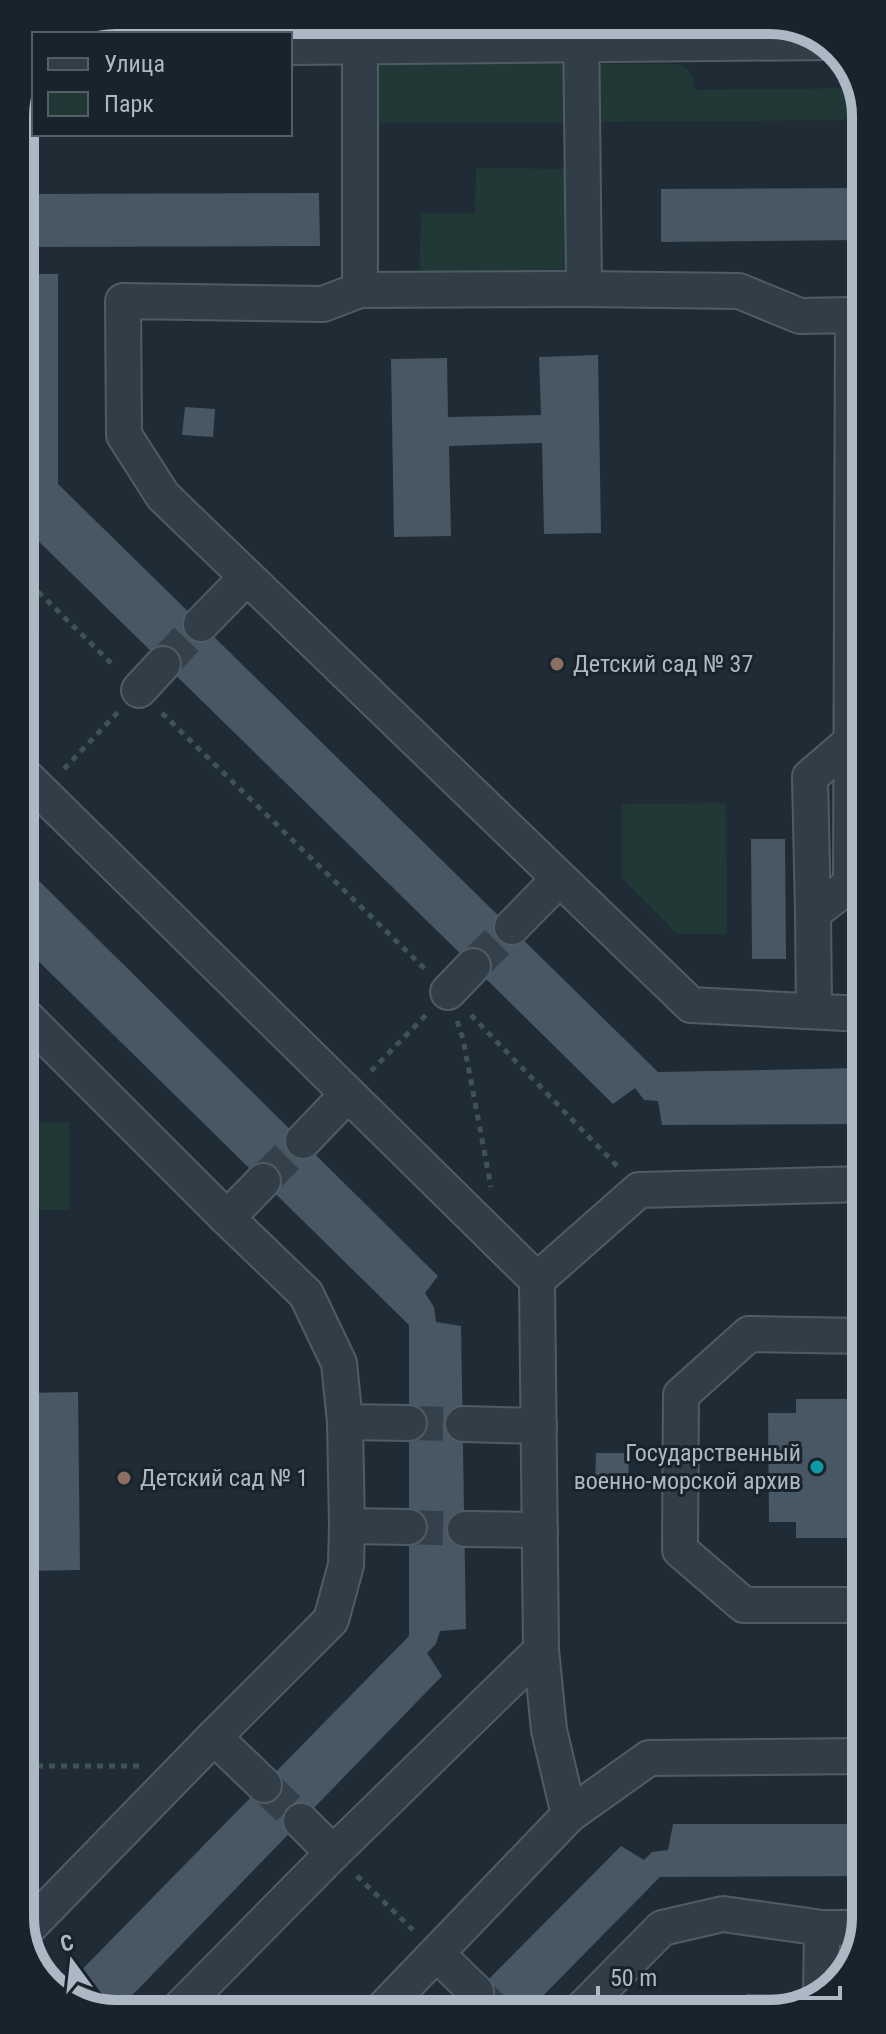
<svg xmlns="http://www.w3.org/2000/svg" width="886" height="2034" viewBox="0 0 886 2034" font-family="'Roboto Condensed',sans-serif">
	<rect width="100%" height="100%" fill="#1f2c36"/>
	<g fill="#213837">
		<rect x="375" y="64" width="193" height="59"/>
		<path d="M600,64H680C692,71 693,78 695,90L861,88V120L600,122Z"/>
		<polygon points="476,168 565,169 563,281 419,278 421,213 475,213"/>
		<polygon points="726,803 727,934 677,934 622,878 622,804"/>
		<polygon points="69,1122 70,1210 23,1210 23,1123"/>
	</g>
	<g fill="#475763">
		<polygon points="861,188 861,240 661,242 661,189"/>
		<polygon points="319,193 320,246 31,247 31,274 58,274 58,484 658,1072 864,1068 864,1124 662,1125 658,1101 644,1100 635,1088 613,1104 473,966 26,529 38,504 28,494 30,479 21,479 20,194"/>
		<polygon points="598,355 601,533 544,534 542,443 449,446 451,536 394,537 391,359 447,358 448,417 541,415 539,357"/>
		<polygon points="185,407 215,409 213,437 182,435"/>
		<polygon points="751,839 785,839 786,959 752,959"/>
		<polygon points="22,864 438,1276 425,1293 434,1307 436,1322 461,1326 466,1629 440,1631 436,1644 427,1653 442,1676 114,2014 109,2014 58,1994 409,1636 409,1325 22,945"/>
		<polygon points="78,1392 80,1570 24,1571 24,1393"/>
		<polygon points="796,1399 848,1399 848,1413 865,1413 865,1521 848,1521 848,1538 796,1538 796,1522 769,1522 768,1413 796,1413"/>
		<polygon points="596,1453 629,1453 628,1487 595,1486"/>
		<polygon points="673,1824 866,1824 866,1876 660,1877 528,2011 457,2011 621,1846 644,1860 652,1852 668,1850"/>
		<polygon points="746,1994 799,1994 800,2009 746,2009"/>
	</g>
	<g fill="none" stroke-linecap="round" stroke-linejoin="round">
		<g stroke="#34414b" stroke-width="34" stroke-dasharray="34 17" stroke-linecap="butt">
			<polyline points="163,664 201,624"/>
			<polyline points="473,966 512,927"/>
			<polyline points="263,1181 303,1141"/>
			<polyline points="409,1423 463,1424"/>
			<polyline points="409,1527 465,1529"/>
			<polyline points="264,1785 301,1821"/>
			<polyline points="476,1992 496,2011"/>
		</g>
		<defs>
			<g id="minor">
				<polyline points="581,20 584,289"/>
				<polyline points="290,47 831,42"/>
				<polyline points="360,290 360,20"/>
				<polyline points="201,624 247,577"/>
				<polyline points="139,690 163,664"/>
				<polyline points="22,773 537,1280"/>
				<polyline points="813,913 810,777 853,740"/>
				<polyline points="512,927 559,879"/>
				<polyline points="448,992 473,966"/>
				<polyline points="814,1011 813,913 851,884 853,315 800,316 739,291 584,289 360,290 323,304 123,301 124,435 163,496 691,1005 863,1014"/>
				<polyline points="23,1014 227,1218 306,1294 339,1363 345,1422 347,1526 346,1565 331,1620 214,1737 25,1931"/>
				<polyline points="303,1141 348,1094"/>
				<polyline points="227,1218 263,1181"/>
				<polyline points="864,1336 749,1334 681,1395 680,1550 744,1605 865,1605"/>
				<polyline points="345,1422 409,1423"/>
				<polyline points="463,1424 539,1426"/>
				<polyline points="347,1526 409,1527"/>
				<polyline points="465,1529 540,1530"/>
				<polyline points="214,1737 264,1785"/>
				<polyline points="569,1815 549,1730 541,1650 537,1280 639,1190 864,1184"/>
				<polyline points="301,1821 333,1853"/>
				<polyline points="437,1954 476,1992"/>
				<polyline points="821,1995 822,1928 863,1928"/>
				<polyline points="581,2010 662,1928 723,1914 822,1928"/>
				<polyline points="380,2012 569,1815 649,1758 866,1756"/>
				<polyline points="175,2013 333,1853 541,1650"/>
			</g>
		</defs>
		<use href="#minor" stroke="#505c65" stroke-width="38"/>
		<g stroke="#3e5454" stroke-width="5" stroke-dasharray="6 6" stroke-linecap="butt">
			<polyline points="21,575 115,667"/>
			<polyline points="162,713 427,971"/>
			<polyline points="64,769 118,712"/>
			<polyline points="471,1015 617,1166"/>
			<polyline points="457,1021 463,1039 491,1187"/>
			<polyline points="371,1071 426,1015"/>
			<polyline points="25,1766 140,1766"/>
			<polyline points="357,1876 413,1930"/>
		</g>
		<use href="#minor" stroke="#323e47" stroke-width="34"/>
	</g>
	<g fill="#8d6e63" stroke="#18232b" stroke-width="3">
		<circle cx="557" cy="664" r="8"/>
		<circle cx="124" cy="1478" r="8"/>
	</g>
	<circle fill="#0f9aa8" stroke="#18232b" stroke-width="3" cx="817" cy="1467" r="8"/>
	<g text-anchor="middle" stroke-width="6" stroke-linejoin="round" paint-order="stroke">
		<g font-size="24" fill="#acb9c4" stroke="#18232b" text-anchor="start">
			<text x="573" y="672">Детский сад № 37</text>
			<text x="801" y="1461" text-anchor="end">Государственный<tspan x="801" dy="28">военно-морской архив</tspan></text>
			<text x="140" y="1486">Детский сад № 1</text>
		</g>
	</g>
	<path d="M0 0H886V2034H0ZM116 34H770A82 82 0 0 1 852 116V1918A82 82 0 0 1 770 2000H116A82 82 0 0 1 34 1918V116A82 82 0 0 1 116 34Z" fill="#18232b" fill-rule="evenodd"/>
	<path fill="none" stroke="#acb9c4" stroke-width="10" d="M116 34H770A82 82 0 0 1 852 116V1918A82 82 0 0 1 770 2000H116A82 82 0 0 1 34 1918V116A82 82 0 0 1 116 34Z"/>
	<rect x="32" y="32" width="260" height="104" fill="#18232b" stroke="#535f68" stroke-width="2"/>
	<rect x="48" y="58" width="40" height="12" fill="#323e47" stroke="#535f68" stroke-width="2"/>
	<text x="104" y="72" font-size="24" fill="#acb9c4">Улица</text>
	<rect x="48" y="92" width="40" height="24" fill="#213837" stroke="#535f68" stroke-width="2"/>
	<text x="104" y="112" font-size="24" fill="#acb9c4">Парк</text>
	<g transform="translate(72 1962) rotate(345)" stroke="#18232b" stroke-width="6" paint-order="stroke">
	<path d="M0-6L14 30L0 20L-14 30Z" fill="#acb9c4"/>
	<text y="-12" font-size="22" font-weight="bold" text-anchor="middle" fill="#acb9c4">С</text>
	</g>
	<path d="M598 1986v12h242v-12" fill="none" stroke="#acb9c4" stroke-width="4"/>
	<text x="610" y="1986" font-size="24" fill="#acb9c4" stroke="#18232b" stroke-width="6" paint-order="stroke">50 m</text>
</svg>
